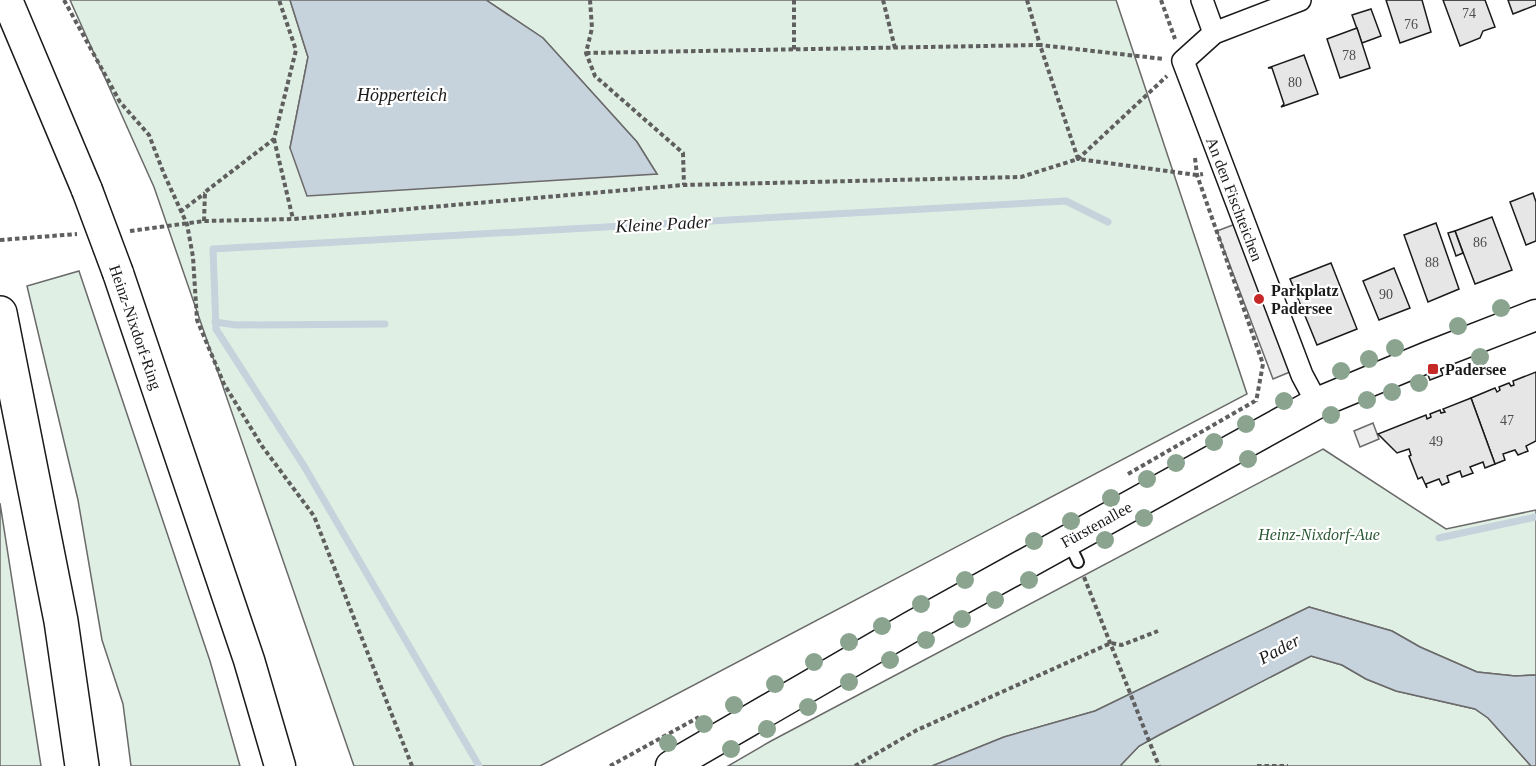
<svg xmlns="http://www.w3.org/2000/svg" width="1536" height="766" viewBox="0 0 1536 766" font-family="'Times New Roman',serif">
	<rect width="100%" height="100%" fill="#fff"/>
	<g fill="#e0efe3" stroke="#6a6a6a" stroke-width="1.5">
		<polygon points="70,0 290,0 308,57 290,148 657,174 637,142 543,38 486,0 1116,0 1247,394 540,766 354,766 154,187"/>
		<polygon points="79,271 210,661 240,766 131,766 123,704 102,640 78,500 27,286"/>
		<polygon points="1323,449 1446,529 1536,510 1536,675 1515,676 1477,672 1420,647 1392,631 1309,607 1095,711 1004,737 932,766 728,766 771,741"/>
		<polygon points="0,503 41,766 0,766"/>
		<polygon points="1311,656 1342,665 1366,679 1396,691 1475,709 1488,718 1531,766 1120,766 1139,746 1159,735"/>
	</g>
	<g fill="#ededed" stroke="#6a6a6a" stroke-width="1.5">
		<polygon points="1246,220 1302,367 1273,379 1217,231"/>
		<polygon points="1373,423 1379,439 1360,447 1354,431"/>
	</g>
	<g fill="#c6d2dc" stroke="#6a6a6a" stroke-width="1.5">
		<polygon points="290,0 486,0 543,38 637,142 657,174 307,196 290,148 308,57"/>
		<polygon points="1309,607 1392,631 1420,647 1477,672 1515,676 1536,675 1536,766 1531,766 1488,718 1475,709 1396,691 1366,679 1342,665 1311,656 1159,735 1139,746 1120,766 932,766 1004,737 1095,711"/>
	</g>
	<g fill="none" stroke-linecap="round" stroke-linejoin="round">
		<g stroke="#c6d2dc" stroke-width="7">
			<polyline points="215,322 236,325 385,324"/>
			<polyline points="1439,538 1536,517"/>
			<polyline points="479,766 304,466 216,329 213,249 1066,201 1108,222"/>
		</g>
	</g>
	<g fill="#e6e6e6" stroke="#1a1a1a" stroke-width="1.5">
		<polygon points="1386,0 1422,0 1431,32 1400,43"/>
		<polygon points="1443,0 1485,0 1495,27 1483,31 1480,38 1460,46"/>
		<polygon points="1508,0 1536,0 1536,5 1513,14"/>
		<polygon points="1371,9 1381,36 1362,43 1352,15"/>
		<polygon points="1357,28 1370,68 1340,78 1327,39"/>
		<polygon points="1304,55 1318,94 1281,107 1284,104 1272,68 1268,68"/>
		<polygon points="1533,193 1536,202 1536,241 1526,245 1510,202"/>
		<polygon points="1492,217 1512,270 1475,284 1455,231"/>
		<polygon points="1436,223 1459,289 1428,302 1404,235"/>
		<polygon points="1455,231 1463,253 1456,256 1448,233"/>
		<polygon points="1331,263 1357,329 1317,345 1290,279"/>
		<polygon points="1394,268 1410,308 1379,320 1363,281"/>
		<polygon points="1441,370 1443,375 1430,380 1428,375"/>
		<polygon points="1536,372 1536,441 1526,446 1528,451 1518,455 1515,450 1503,454 1505,460 1495,464 1471,398 1495,388 1497,392 1500,390 1499,387 1509,383 1511,386 1514,385 1513,381"/>
		<polygon points="1471,398 1495,464 1485,468 1483,462 1470,467 1473,473 1462,477 1460,471 1447,476 1449,482 1442,485 1439,479 1426,484 1427,488 1422,477 1418,479 1409,456 1411,455 1409,449 1397,453 1378,434 1426,415 1427,419 1431,417 1430,414 1440,410 1441,413 1445,412 1443,409"/>
	</g>
	<g fill="none" stroke-linecap="round" stroke-linejoin="round">
		<defs>
			<polyline id="lane" points="1068,541 1078,562"/>
			<g id="street">
				<polyline points="1202,0 1214,33"/>
				<polyline points="1300,0 1214,33 1183,61 1302,375 1317,403"/>
			</g>
			<g id="secondary">
				<polyline points="7,0 87,190"/>
				<polyline points="118,273 249,660 280,766"/>
				<polyline points="671,766 911,627 1317,403 1428,357 1536,315"/>
			</g>
			<polyline id="highway" points="0,313 61,621 82,766"/>
		</defs>
		<use href="#lane" stroke="#1a1a1a" stroke-width="14"/>
		<use href="#street" stroke="#1a1a1a" stroke-width="24"/>
		<use href="#secondary" stroke="#1a1a1a" stroke-width="33"/>
		<use href="#highway" stroke="#1a1a1a" stroke-width="36"/>
		<g stroke="#5f5f5f" stroke-width="4" stroke-dasharray="4.5 3" stroke-linecap="butt">
			<polyline points="64,0 120,102 149,135 164,174 187,224 193,257 197,320 224,384 262,446 314,516 412,766"/>
			<polyline points="590,0 592,28 586,53 595,76 683,153 684,185"/>
			<polyline points="794,0 794,50"/>
			<polyline points="883,0 895,48"/>
			<polyline points="1027,0 1040,45 1164,59"/>
			<polyline points="1161,0 1175,39"/>
			<polyline points="586,53 1040,45 1078,159 1197,175 1203,174"/>
			<polyline points="274,139 293,219"/>
			<polyline points="1195,158 1197,175 1263,364 1256,402"/>
			<polyline points="180,212 205,193"/>
			<polyline points="204,221 205,192 274,139 296,50 279,0"/>
			<polyline points="130,231 204,221 293,219 684,185 1021,177 1078,159 1167,76"/>
			<polyline points="0,240 77,234"/>
			<polyline points="1128,474 1255,401"/>
			<polyline points="1084,577 1159,766"/>
			<polyline points="610,766 699,717"/>
			<polyline points="855,766 917,730 1111,643 1122,645 1158,631"/>
			<polyline points="1257,766 1288,766"/>
		</g>
		<use href="#lane" stroke="#fff" stroke-width="10"/>
		<use href="#street" stroke="#fff" stroke-width="21"/>
		<use href="#secondary" stroke="#fff" stroke-width="30"/>
		<use href="#highway" stroke="#fff" stroke-width="33"/>
		<defs>
			<polyline id="secondary-bridge" points="87,190 118,273"/>
		</defs>
		<use href="#secondary-bridge" stroke="#1a1a1a" stroke-width="33" stroke-linecap="butt"/>
		<use href="#secondary-bridge" stroke="#fff" stroke-width="30"/>
	</g>
	<g fill="#8aa48f">
		<circle cx="1501" cy="308" r="9"/>
		<circle cx="1458" cy="326" r="9"/>
		<circle cx="1395" cy="348" r="9"/>
		<circle cx="1480" cy="357" r="9"/>
		<circle cx="1369" cy="359" r="9"/>
		<circle cx="1341" cy="371" r="9"/>
		<circle cx="1419" cy="383" r="9"/>
		<circle cx="1392" cy="392" r="9"/>
		<circle cx="1367" cy="400" r="9"/>
		<circle cx="1284" cy="401" r="9"/>
		<circle cx="1331" cy="415" r="9"/>
		<circle cx="1246" cy="424" r="9"/>
		<circle cx="1214" cy="442" r="9"/>
		<circle cx="1248" cy="459" r="9"/>
		<circle cx="1176" cy="463" r="9"/>
		<circle cx="1147" cy="479" r="9"/>
		<circle cx="1111" cy="498" r="9"/>
		<circle cx="1144" cy="518" r="9"/>
		<circle cx="1071" cy="521" r="9"/>
		<circle cx="1105" cy="540" r="9"/>
		<circle cx="1034" cy="541" r="9"/>
		<circle cx="965" cy="580" r="9"/>
		<circle cx="1029" cy="580" r="9"/>
		<circle cx="995" cy="600" r="9"/>
		<circle cx="921" cy="604" r="9"/>
		<circle cx="962" cy="619" r="9"/>
		<circle cx="882" cy="626" r="9"/>
		<circle cx="926" cy="640" r="9"/>
		<circle cx="849" cy="642" r="9"/>
		<circle cx="890" cy="660" r="9"/>
		<circle cx="814" cy="662" r="9"/>
		<circle cx="849" cy="682" r="9"/>
		<circle cx="775" cy="684" r="9"/>
		<circle cx="734" cy="705" r="9"/>
		<circle cx="808" cy="707" r="9"/>
		<circle cx="704" cy="724" r="9"/>
		<circle cx="767" cy="729" r="9"/>
		<circle cx="668" cy="743" r="9"/>
		<circle cx="731" cy="749" r="9"/>
	</g>
	<g fill="#c62828" stroke="#fff" stroke-width="2">
		<circle cx="1259" cy="299" r="6"/>
		<rect x="1427" y="363" width="12" height="12" rx="3"/>
	</g>
	<g text-anchor="middle" stroke-width="4.5" stroke-linejoin="round" paint-order="stroke">
		<g font-size="14" fill="#4d4d4d">
			<text x="1469" y="18">74</text>
			<text x="1411" y="29">76</text>
			<text x="1349" y="60">78</text>
			<text x="1295" y="87">80</text>
			<text x="1480" y="247">86</text>
			<text x="1432" y="267">88</text>
			<text x="1386" y="299">90</text>
			<text x="1507" y="425">47</text>
			<text x="1436" y="446">49</text>
		</g>
		<g font-size="16" fill="#1a1a1a" stroke="#fff">
			<text transform="translate(1235 199) rotate(69)" y="6">An den Fischteichen</text>
			<text transform="translate(136 327) rotate(71)" y="6">Heinz-Nixdorf-Ring</text>
			<text transform="translate(1096 524) rotate(-29)" y="6">Fürstenallee</text>
		</g>
		<g font-size="16" font-weight="bold" fill="#1a1a1a" stroke="#fff" text-anchor="start">
			<text x="1271" y="296">Parkplatz<tspan x="1271" dy="18">Padersee</tspan></text>
			<text x="1445" y="375">Padersee</text>
		</g>
		<g font-size="16" font-style="italic" fill="#2b5a34" stroke="#fff">
			<text x="1319" y="540">Heinz-Nixdorf-Aue</text>
		</g>
		<g font-size="18" font-style="italic" fill="#1a1a1a" stroke="#fff">
			<text x="402" y="101">Höpperteich</text>
			<text transform="translate(663 224) rotate(-3)" y="6">Kleine Pader</text>
			<text transform="translate(1279 649) rotate(-28)" y="6">Pader</text>
		</g>
	</g>
</svg>
